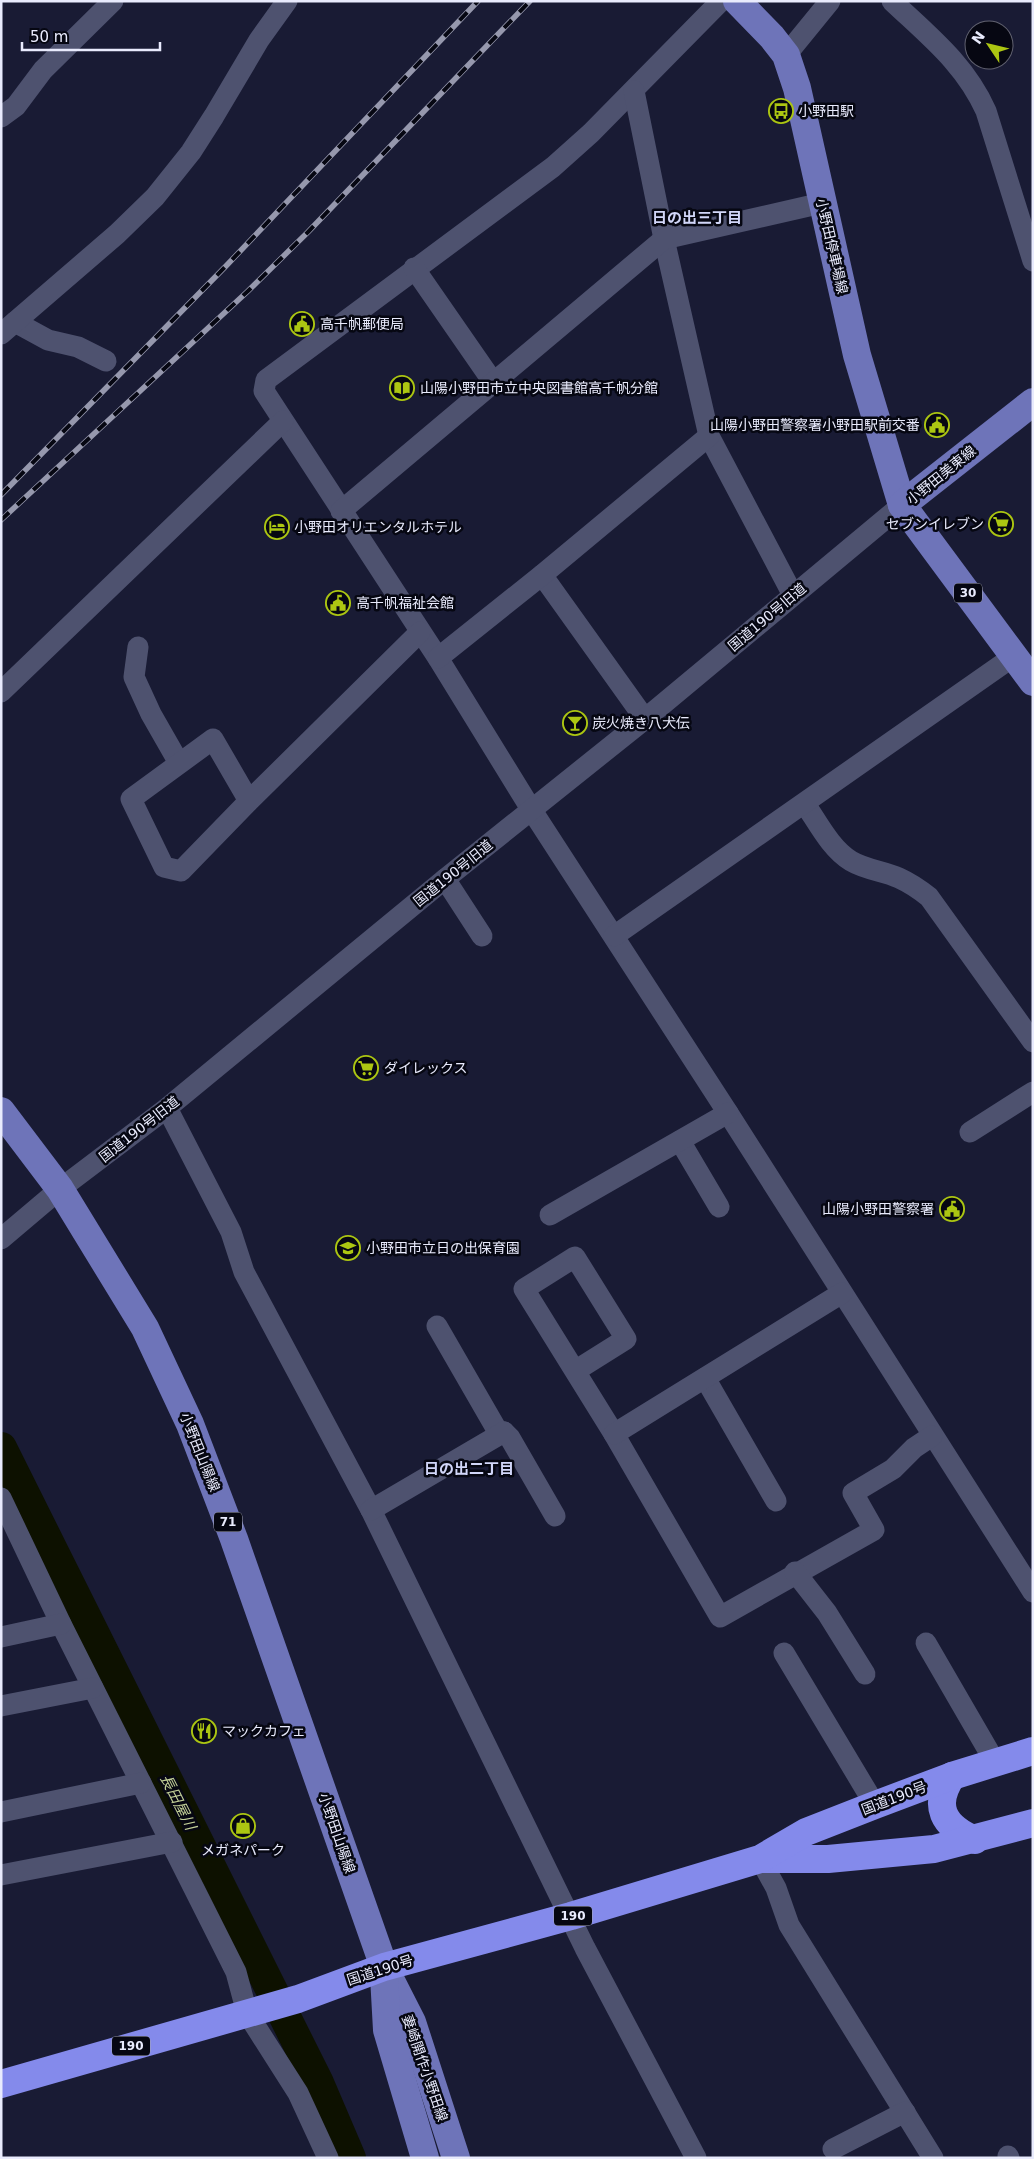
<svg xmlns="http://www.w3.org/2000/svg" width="1034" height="2159" viewBox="0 0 1034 2159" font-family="'DejaVu Sans','Noto Sans JP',sans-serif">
	<rect width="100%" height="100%" fill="#191b34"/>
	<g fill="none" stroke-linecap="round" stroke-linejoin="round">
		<polyline stroke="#0d1100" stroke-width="32" points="1,1448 318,2083 350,2158"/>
		<g stroke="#4e526f" stroke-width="21">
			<polyline points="721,1 591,133 553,167 266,380 264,391 438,658 531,809 728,1113 1033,1592"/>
			<path d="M892,1C929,36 965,64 986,111L1033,261"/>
			<polyline points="786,55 830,1"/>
			<polyline points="634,91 664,239 709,436 793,595"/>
			<polyline points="1,117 16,106 43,70 113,1"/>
			<polyline points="414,268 493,382"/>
			<polyline points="15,322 48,340 78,347 106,361"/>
			<polyline points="1,334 117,234 155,197 191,152 214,116 259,40 287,1"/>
			<polyline points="341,511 664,239 822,203"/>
			<polyline points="542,575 645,719"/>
			<polyline points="138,647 134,677 151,714 179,763"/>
			<polyline points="438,658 542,575 709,436"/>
			<polyline points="1,692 283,421"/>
			<polyline points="249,801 213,739 131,799 164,867 181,871 249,801 420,632"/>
			<path d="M805,804C818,823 831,849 851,861C866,870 884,871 899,878C910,883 919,889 929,897L1033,1042"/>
			<polyline points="445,879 482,936"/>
			<polyline points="614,936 1014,656"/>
			<polyline points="167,1108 231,1232 244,1272 371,1510 585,1948 696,2158"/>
			<polyline points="970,1132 1033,1092"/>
			<polyline points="680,1141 719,1207"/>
			<polyline points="550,1215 728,1113"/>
			<polyline points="1,1239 60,1189 167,1108 445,879 645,719 902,505"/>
			<polyline points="437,1326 497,1430 504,1432"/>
			<polyline points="575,1371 626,1339 575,1257 524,1289 614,1434 720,1617 874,1530 853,1493 893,1469 914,1448 932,1436"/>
			<polyline points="705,1378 776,1501"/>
			<polyline points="614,1434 842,1293"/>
			<polyline points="1,1498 61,1624 236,1972 247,2013 298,2093 328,2158"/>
			<polyline points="371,1510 504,1432 510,1438 555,1516"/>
			<polyline points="795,1572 827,1613 865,1674"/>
			<polyline points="1,1637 61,1624"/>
			<polyline points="926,1643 995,1762"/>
			<polyline points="784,1653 875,1805"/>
			<polyline points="1,1706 93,1688"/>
			<polyline points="1,1812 141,1783"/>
			<polyline points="760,1859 776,1888 789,1925 933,2158"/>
			<polyline points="1,1875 172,1842"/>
			<polyline points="833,2149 905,2112"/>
			<polyline points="1008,2156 1009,2158"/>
		</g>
		<g stroke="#6e74b9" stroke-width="28">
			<polyline points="737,1 772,37 786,55 797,88 857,355 902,505 1033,682"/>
			<polyline points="902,505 1033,402"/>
			<polyline points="1,1111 60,1189 145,1328 190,1424 234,1539 384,1967 412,2022 456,2158"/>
			<polyline points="384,1976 387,2030 425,2158"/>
		</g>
		<g stroke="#848aeb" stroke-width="28">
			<path d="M952,1776C932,1806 943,1826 975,1840"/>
			<polyline points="762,1859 828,1859 934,1849 1033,1823"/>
			<polyline points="1,2084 298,1999 384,1967 571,1916 760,1859 806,1832 875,1805 952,1776 1033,1751"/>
		</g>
		<defs>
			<g id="rail">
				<polyline points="1,495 226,266 478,1"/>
				<polyline points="1,520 248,291 308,232 530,1"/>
			</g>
		</defs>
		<use href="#rail" stroke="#9698ad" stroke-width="5.5"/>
		<use href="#rail" stroke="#060712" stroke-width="4" stroke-dasharray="11" stroke-linecap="butt"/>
	</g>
	<defs>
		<symbol id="bus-ring" viewBox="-11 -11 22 22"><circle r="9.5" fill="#060712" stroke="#acc612" stroke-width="1.5"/><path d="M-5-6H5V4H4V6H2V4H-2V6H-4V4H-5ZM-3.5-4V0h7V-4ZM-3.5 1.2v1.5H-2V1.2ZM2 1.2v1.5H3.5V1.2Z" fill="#acc612"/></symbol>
		<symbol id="civic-ring" viewBox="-11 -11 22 22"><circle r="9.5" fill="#060712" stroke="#acc612" stroke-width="1.5"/><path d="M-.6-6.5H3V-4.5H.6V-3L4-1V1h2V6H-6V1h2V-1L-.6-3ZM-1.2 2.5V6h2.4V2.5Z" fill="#acc612"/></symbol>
		<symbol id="library-ring" viewBox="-11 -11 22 22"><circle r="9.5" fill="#060712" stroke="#acc612" stroke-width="1.5"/><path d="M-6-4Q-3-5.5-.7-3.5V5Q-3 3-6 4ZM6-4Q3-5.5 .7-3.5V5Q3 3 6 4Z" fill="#acc612"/></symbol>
		<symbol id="supermarket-ring" viewBox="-11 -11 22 22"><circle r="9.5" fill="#060712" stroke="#acc612" stroke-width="1.5"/><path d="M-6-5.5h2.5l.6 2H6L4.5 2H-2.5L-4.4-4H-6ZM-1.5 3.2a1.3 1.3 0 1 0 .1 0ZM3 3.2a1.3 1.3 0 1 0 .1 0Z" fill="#acc612"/></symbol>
		<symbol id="hotel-ring" viewBox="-11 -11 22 22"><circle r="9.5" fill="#060712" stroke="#acc612" stroke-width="1.5"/><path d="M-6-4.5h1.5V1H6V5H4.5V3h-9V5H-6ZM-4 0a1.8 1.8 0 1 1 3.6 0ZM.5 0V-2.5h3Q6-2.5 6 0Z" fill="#acc612"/></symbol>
		<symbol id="bar-ring" viewBox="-11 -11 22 22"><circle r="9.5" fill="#060712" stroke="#acc612" stroke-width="1.5"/><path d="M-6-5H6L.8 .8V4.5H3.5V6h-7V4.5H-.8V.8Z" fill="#acc612"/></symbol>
		<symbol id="school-ring" viewBox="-11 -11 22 22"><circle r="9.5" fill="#060712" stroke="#acc612" stroke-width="1.5"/><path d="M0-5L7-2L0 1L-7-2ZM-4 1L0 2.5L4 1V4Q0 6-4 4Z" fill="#acc612"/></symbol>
		<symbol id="restaurant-ring" viewBox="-11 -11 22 22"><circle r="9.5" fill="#060712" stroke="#acc612" stroke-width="1.5"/><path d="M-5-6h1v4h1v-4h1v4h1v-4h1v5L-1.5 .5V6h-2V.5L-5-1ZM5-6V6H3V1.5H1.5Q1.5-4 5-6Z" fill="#acc612"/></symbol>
		<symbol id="shop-ring" viewBox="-11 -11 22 22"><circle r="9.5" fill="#060712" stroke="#acc612" stroke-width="1.5"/><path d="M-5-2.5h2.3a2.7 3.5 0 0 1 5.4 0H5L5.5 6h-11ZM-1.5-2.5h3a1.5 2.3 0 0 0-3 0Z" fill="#acc612"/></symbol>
	</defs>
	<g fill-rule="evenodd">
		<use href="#bus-ring" x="767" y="97" width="28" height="28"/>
		<use href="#civic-ring" x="288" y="310" width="28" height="28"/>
		<use href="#library-ring" x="388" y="374" width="28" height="28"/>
		<use href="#civic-ring" x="923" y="411" width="28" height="28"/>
		<use href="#supermarket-ring" x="987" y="510" width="28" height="28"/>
		<use href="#hotel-ring" x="263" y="513" width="28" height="28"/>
		<use href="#civic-ring" x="324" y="589" width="28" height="28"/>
		<use href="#bar-ring" x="561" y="709" width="28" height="28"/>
		<use href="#supermarket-ring" x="352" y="1054" width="28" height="28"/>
		<use href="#civic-ring" x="938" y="1195" width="28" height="28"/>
		<use href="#school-ring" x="334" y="1234" width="28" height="28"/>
		<use href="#restaurant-ring" x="190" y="1717" width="28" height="28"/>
		<use href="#shop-ring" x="229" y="1812" width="28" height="28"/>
	</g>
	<g text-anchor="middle" stroke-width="5" stroke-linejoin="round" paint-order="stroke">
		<g fill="#060712" stroke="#a5a7b6" stroke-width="1">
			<rect x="954" y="583.5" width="28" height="19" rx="4"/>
			<rect x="214" y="1512.5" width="28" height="19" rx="4"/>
			<rect x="554" y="1906.5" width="38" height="19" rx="4"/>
			<rect x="112" y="2036.5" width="38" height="19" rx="4"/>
		</g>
		<g font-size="12" font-weight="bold" fill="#e9ebfd">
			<text x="968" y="597">30</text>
			<text x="228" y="1526">71</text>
			<text x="573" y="1920">190</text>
			<text x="131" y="2050">190</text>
		</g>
		<g font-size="14" fill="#e9ebfd" stroke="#060712" text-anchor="start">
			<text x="798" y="116">小野田駅</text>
			<text x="320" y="329">高千帆郵便局</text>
			<text x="420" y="393">山陽小野田市立中央図書館高千帆分館</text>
			<text x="920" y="430" text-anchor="end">山陽小野田警察署小野田駅前交番</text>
			<text x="984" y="529" text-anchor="end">セブンイレブン</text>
			<text x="294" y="532">小野田オリエンタルホテル</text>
			<text x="356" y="608">高千帆福祉会館</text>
			<text x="592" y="728">炭火焼き八犬伝</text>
			<text x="384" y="1073">ダイレックス</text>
			<text x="934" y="1214" text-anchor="end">山陽小野田警察署</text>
			<text x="366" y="1253">小野田市立日の出保育園</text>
			<text x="222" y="1736">マックカフェ</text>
			<text x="243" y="1855" text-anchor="middle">メガネパーク</text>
		</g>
		<g font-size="14" fill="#e9ebfd" stroke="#060712">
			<text transform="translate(832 246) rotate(77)" y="5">小野田停車場線</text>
			<text transform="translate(941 475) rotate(-39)" y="5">小野田美東線</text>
			<text transform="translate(767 617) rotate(-40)" y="5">国道190号旧道</text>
			<text transform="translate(453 873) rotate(-39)" y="5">国道190号旧道</text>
			<text transform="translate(139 1129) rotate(-38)" y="5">国道190号旧道</text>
			<text transform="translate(200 1452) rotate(68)" y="5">小野田山陽線</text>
			<text transform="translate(894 1798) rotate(-21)" y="5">国道190号</text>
			<text transform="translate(337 1833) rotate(71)" y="5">小野田山陽線</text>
			<text transform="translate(380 1970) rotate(-18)" y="5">国道190号</text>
			<text transform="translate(425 2068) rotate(71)" y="5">妻崎開作小野田線</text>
		</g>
		<g font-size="15" font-weight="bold" fill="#d1d6f8" stroke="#060712">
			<text x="697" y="223">日の出三丁目</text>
			<text x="469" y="1474">日の出二丁目</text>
		</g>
		<g font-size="15" font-style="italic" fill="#c2cf97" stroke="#060712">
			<text transform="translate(178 1802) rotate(63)" y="5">長田屋川</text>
		</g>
	</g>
	<rect width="1034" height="2159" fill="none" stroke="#e9ebfd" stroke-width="5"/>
	<g transform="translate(989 45) rotate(305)"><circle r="24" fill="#060712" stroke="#616270"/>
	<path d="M0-4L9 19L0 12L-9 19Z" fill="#acc612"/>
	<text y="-8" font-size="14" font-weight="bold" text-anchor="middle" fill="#e9ebfd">N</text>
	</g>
	<path d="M22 42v8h138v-8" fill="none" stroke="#e9ebfd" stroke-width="2.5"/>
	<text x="30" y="42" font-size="15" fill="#e9ebfd" stroke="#060712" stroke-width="4" paint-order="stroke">50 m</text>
</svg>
